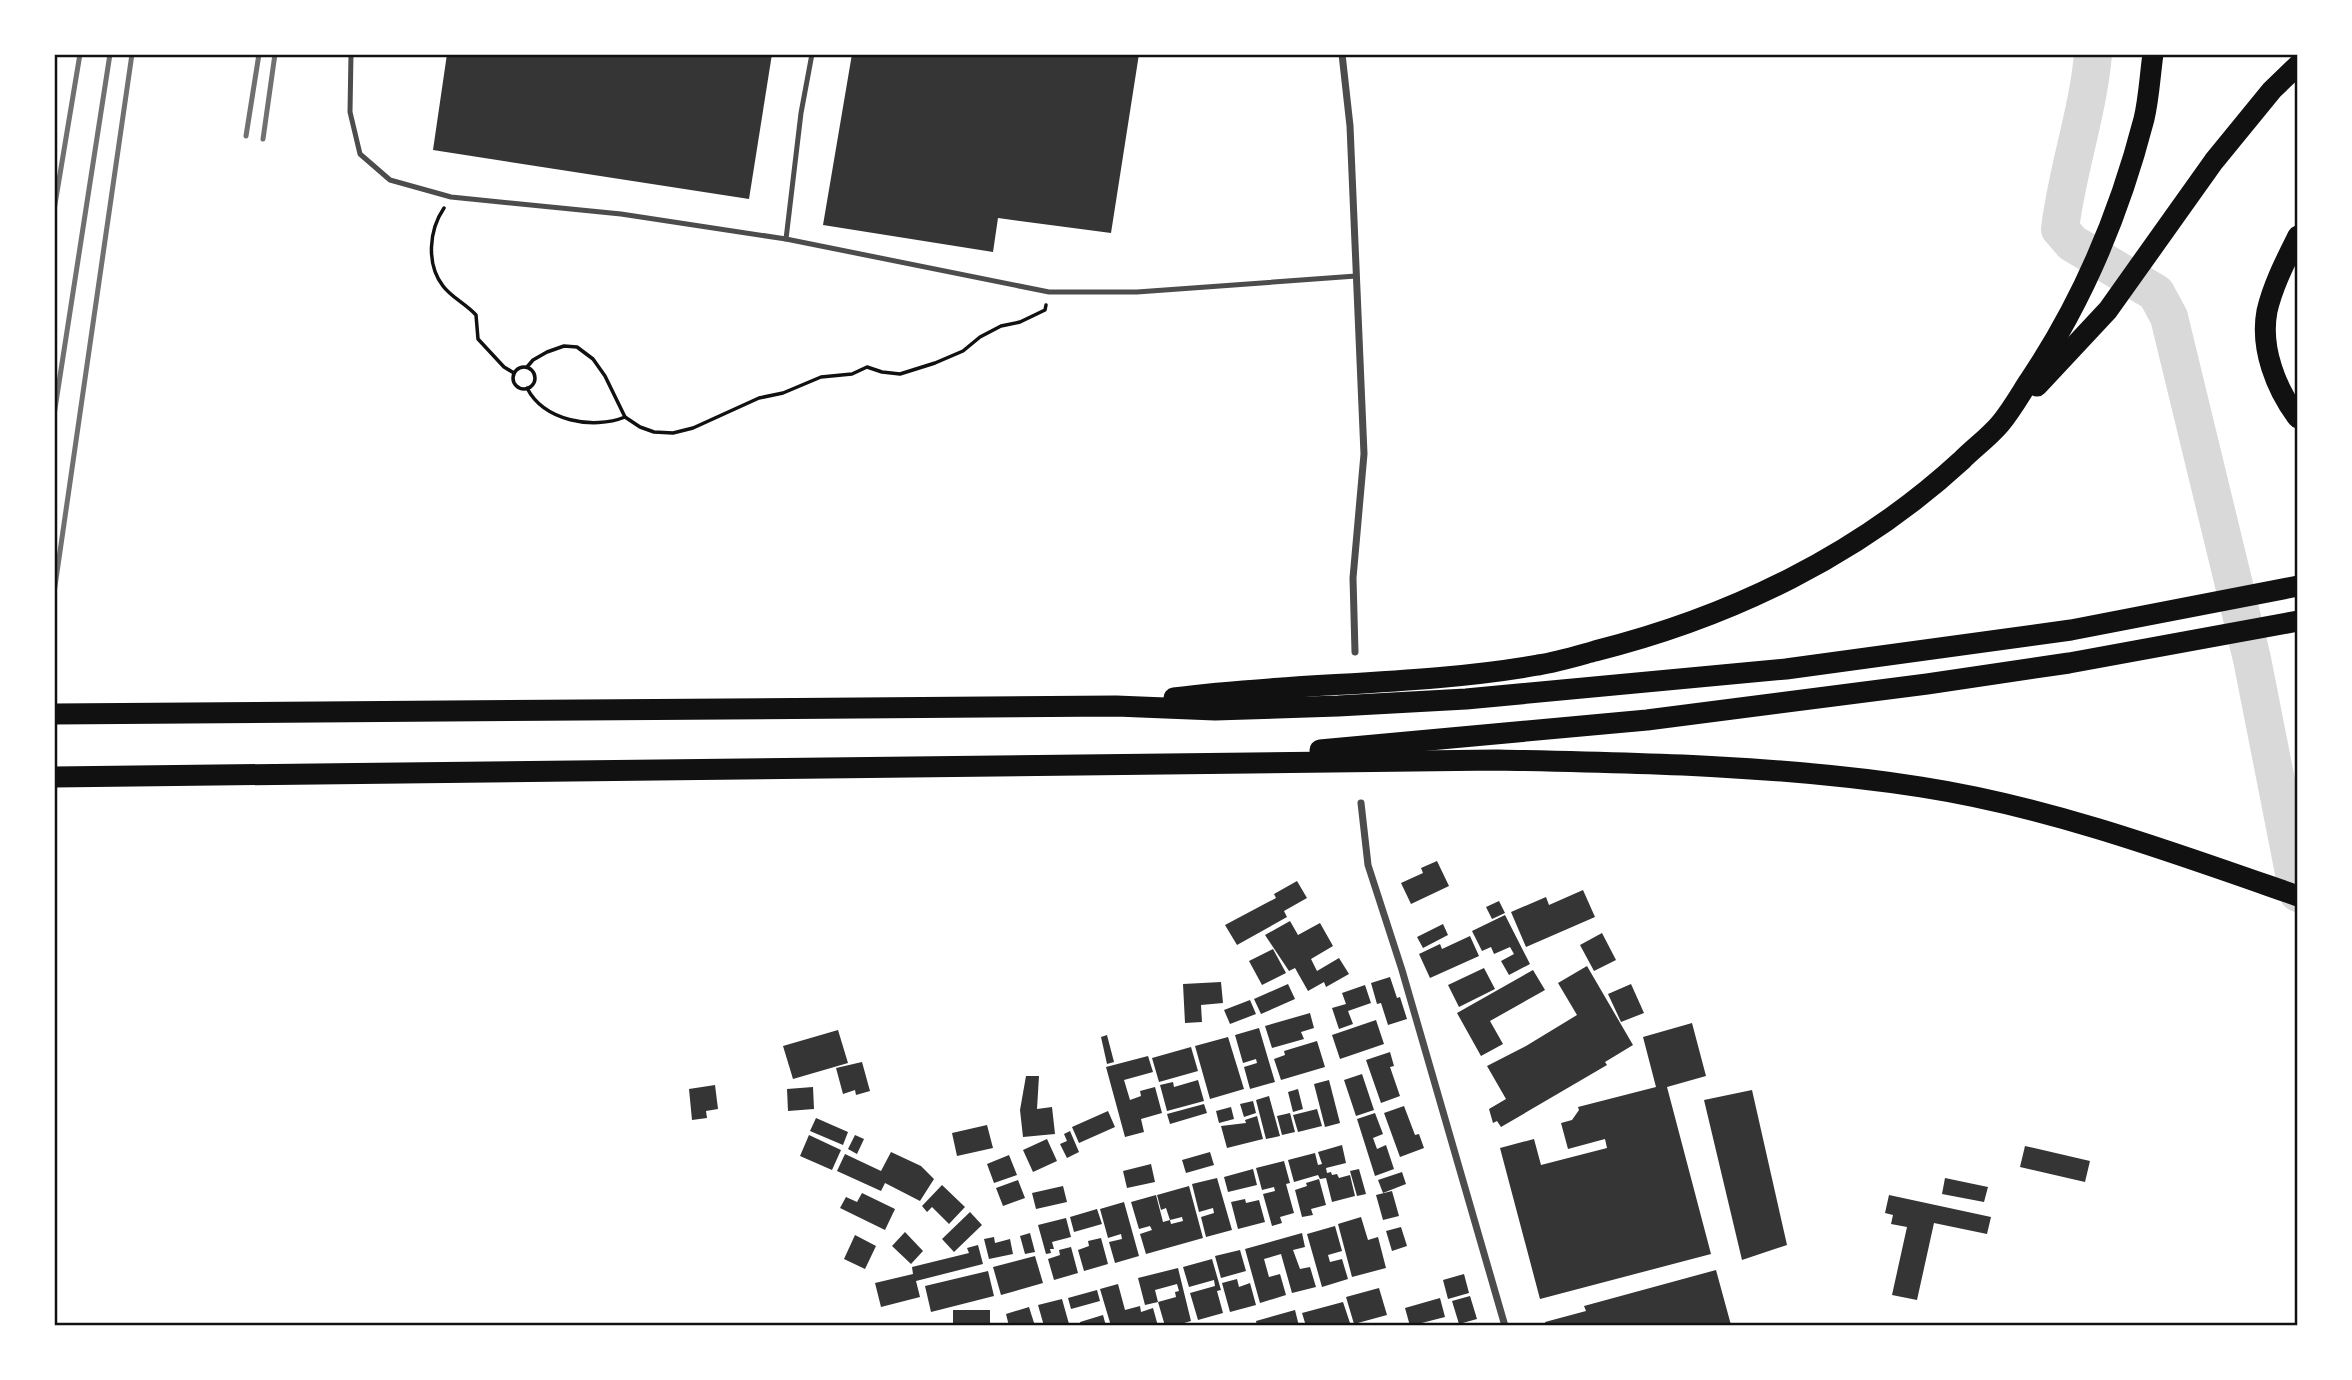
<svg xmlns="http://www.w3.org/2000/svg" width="2352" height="1380" viewBox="0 0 2352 1380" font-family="Lato,sans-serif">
	<rect width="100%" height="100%" fill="#fff"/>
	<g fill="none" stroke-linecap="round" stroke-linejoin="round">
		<path stroke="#d9d9d9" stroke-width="38" d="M2093,54C2088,113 2067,170 2060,229L2072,243L2156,293L2169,317L2252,659L2298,893"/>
	</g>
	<g fill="#353535">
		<polygon points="447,54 772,54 749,199 433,150"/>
		<polygon points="852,54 1139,54 1111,233 998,218 993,252 823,225"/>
		<polygon points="1437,861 1449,886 1411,904 1401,883 1423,873 1421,868"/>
		<polygon points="1297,881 1307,898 1284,911 1287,917 1237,945 1225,925 1276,898 1274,894"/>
		<polygon points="1583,890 1595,917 1526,947 1511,912 1546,897 1549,905"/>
		<polygon points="1499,901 1505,913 1492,919 1486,907"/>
		<polygon points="1505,915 1530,964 1509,975 1501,961 1514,954 1510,947 1494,954 1491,947 1482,951 1472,931"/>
		<polygon points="1290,921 1298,935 1320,923 1333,946 1311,959 1317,971 1339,958 1349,974 1326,987 1324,982 1308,991 1295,968 1289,971 1265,935"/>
		<polygon points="1443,924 1448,935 1423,948 1417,937"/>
		<polygon points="1602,933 1616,960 1594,971 1580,945"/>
		<polygon points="1470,936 1479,956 1430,978 1419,954 1440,944 1442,949"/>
		<polygon points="1273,949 1286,973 1262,985 1249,961"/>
		<polygon points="1587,966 1633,1045 1605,1062 1607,1065 1501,1127 1497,1121 1493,1123 1489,1109 1506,1099 1487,1066 1526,1046 1577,1015 1558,983"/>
		<polygon points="1484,968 1495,989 1459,1007 1448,985"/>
		<polygon points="1533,970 1545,990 1490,1021 1503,1044 1481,1056 1457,1013"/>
		<polygon points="1390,977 1397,998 1400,997 1407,1019 1388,1025 1381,1003 1377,1004 1371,983"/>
		<polygon points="1221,982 1223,1003 1201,1005 1202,1022 1185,1023 1183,984"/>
		<polygon points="1288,984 1295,999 1261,1014 1254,999"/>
		<polygon points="1631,984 1644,1013 1621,1022 1608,994"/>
		<polygon points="1365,985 1371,1003 1348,1011 1353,1024 1339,1029 1332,1008 1346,1004 1342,993"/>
		<polygon points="1250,1000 1256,1014 1230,1024 1224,1010"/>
		<polygon points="1310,1013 1314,1028 1301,1032 1304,1039 1272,1048 1265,1026"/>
		<polygon points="1376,1020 1384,1044 1340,1059 1332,1035"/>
		<polygon points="1692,1023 1706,1076 1667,1087 1711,1254 1540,1299 1500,1148 1534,1139 1541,1165 1607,1148 1605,1139 1568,1149 1561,1123 1572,1120 1579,1110 1578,1107 1656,1087 1643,1037"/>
		<polygon points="1259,1028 1275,1082 1250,1089 1244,1067 1257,1063 1256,1059 1243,1063 1235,1035"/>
		<polygon points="838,1030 848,1063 793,1079 783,1046"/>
		<polygon points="1107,1035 1114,1062 1107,1064 1101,1037"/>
		<polygon points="1228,1037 1244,1089 1210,1099 1195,1046"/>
		<polygon points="1317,1041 1325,1067 1281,1080 1274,1059 1285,1055 1284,1051"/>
		<polygon points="1191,1047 1198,1071 1159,1082 1152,1058"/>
		<polygon points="1390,1052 1394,1066 1390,1067 1400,1096 1381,1103 1366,1060"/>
		<polygon points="1148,1056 1153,1072 1124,1080 1130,1100 1141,1096 1140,1091 1155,1087 1162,1113 1141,1119 1144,1132 1125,1137 1106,1067"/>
		<polygon points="862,1062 870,1091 856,1095 855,1090 843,1094 836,1068"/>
		<polygon points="1362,1074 1374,1110 1356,1116 1344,1080"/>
		<polygon points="1026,1076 1039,1076 1037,1109 1052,1107 1055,1134 1023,1137 1020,1110"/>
		<polygon points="1198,1080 1204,1101 1167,1111 1160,1085 1173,1082 1174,1087"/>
		<polygon points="1329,1080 1340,1123 1325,1127 1314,1084"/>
		<polygon points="715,1085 718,1109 706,1111 707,1118 692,1120 689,1089"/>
		<polygon points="813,1087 814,1109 788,1111 787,1089"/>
		<polygon points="1298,1089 1303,1109 1293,1112 1288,1092"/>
		<polygon points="1752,1090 1787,1245 1742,1260 1704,1100"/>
		<polygon points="1269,1096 1280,1136 1266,1139 1256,1100"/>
		<polygon points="1253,1101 1256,1113 1244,1117 1240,1104"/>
		<polygon points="1204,1104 1207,1113 1170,1124 1167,1114"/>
		<polygon points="1404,1106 1415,1135 1419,1134 1424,1148 1400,1157 1384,1113"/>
		<polygon points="1231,1107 1234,1119 1219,1123 1216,1111"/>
		<polygon points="1317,1109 1322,1126 1298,1132 1293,1115"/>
		<polygon points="1108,1111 1115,1127 1079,1143 1072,1127"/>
		<polygon points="1290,1113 1295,1132 1282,1135 1277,1116"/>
		<polygon points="1375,1113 1383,1134 1373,1138 1377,1149 1386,1145 1394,1169 1375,1176 1357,1119"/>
		<polygon points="1257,1116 1263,1139 1227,1148 1221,1126 1246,1123 1245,1120"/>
		<polygon points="816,1118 848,1132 843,1145 810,1131"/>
		<polygon points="987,1125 993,1148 957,1156 952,1133"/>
		<polygon points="1070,1131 1079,1152 1067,1158 1060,1144 1067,1141 1064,1134"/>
		<polygon points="809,1135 841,1150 832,1170 800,1156"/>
		<polygon points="855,1135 864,1139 857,1154 848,1149"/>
		<polygon points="1047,1139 1057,1161 1033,1172 1023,1150"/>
		<polygon points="1342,1145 1346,1163 1326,1168 1327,1173 1331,1172 1332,1175 1337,1174 1339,1178 1350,1175 1355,1196 1332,1202 1326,1178 1320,1179 1318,1175 1294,1182 1288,1160 1315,1153 1318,1165 1322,1164 1318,1152"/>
		<polygon points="2025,1146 2090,1161 2085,1182 2020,1167"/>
		<polygon points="891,1152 921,1166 934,1179 920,1201 885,1183 881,1191 837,1171 845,1154 881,1171"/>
		<polygon points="1210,1152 1214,1165 1186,1173 1182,1160"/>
		<polygon points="1009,1155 1017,1175 994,1183 987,1164"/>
		<polygon points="1284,1161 1290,1183 1286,1184 1294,1213 1280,1217 1282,1223 1272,1226 1263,1194 1275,1191 1274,1187 1262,1190 1256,1168"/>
		<polygon points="1151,1164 1155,1182 1127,1188 1123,1171"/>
		<polygon points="1253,1169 1257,1185 1228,1192 1224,1177"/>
		<polygon points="1359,1169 1366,1194 1357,1196 1350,1171"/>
		<polygon points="1402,1172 1406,1184 1383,1193 1378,1180"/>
		<polygon points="1217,1178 1232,1230 1206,1237 1201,1217 1214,1213 1213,1208 1199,1212 1192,1184"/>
		<polygon points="1945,1178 1988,1187 1984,1202 1942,1194"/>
		<polygon points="1319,1179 1326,1205 1311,1209 1313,1215 1302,1217 1295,1190 1307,1186 1306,1183"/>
		<polygon points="1018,1180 1025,1198 1003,1206 996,1188"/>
		<polygon points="942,1185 965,1207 949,1224 932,1207 927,1212 922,1206"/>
		<polygon points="1063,1186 1067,1202 1036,1209 1032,1193"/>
		<polygon points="1189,1186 1203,1238 1146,1254 1140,1234 1152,1230 1150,1226 1139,1229 1131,1202 1156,1195 1163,1222 1170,1220 1171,1224 1183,1221 1182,1217 1170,1220 1166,1208 1161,1210 1157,1195"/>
		<polygon points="1392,1191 1399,1216 1383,1220 1376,1195"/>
		<polygon points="862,1193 895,1209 885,1230 840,1208 846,1197 857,1202"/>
		<polygon points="1889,1195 1991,1217 1987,1234 1934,1223 1917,1300 1892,1295 1907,1227 1891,1224 1893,1215 1885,1213"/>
		<polygon points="1245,1199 1246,1203 1259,1200 1265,1222 1238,1229 1231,1202"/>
		<polygon points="1124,1202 1139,1256 1115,1263 1109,1242 1122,1239 1121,1234 1108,1238 1100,1209"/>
		<polygon points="1097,1209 1102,1224 1074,1232 1070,1217"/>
		<polygon points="970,1212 982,1225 954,1252 942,1239"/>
		<polygon points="1361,1217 1368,1240 1378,1237 1386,1268 1352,1277 1338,1224"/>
		<polygon points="1066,1218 1071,1237 1052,1242 1054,1249 1050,1249 1051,1253 1046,1254 1038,1225"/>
		<polygon points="1335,1226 1342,1251 1328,1255 1330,1262 1342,1259 1348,1279 1322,1287 1307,1234"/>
		<polygon points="1401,1227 1407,1246 1392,1251 1386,1231"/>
		<polygon points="905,1232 923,1251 911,1264 892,1246"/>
		<polygon points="1030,1233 1035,1252 1025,1254 1020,1236"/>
		<polygon points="1302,1233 1305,1247 1293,1250 1300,1269 1310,1267 1316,1287 1292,1293 1281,1254 1264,1259 1269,1277 1280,1274 1286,1295 1260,1303 1245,1249"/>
		<polygon points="855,1235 876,1246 865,1269 844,1259"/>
		<polygon points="994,1237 995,1243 1010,1239 1013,1254 989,1259 984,1239"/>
		<polygon points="1101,1238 1108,1264 1084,1271 1078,1250 1089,1246 1088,1241"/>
		<polygon points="978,1245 983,1264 916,1281 920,1297 881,1307 875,1283 913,1274 912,1267 969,1253 967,1248"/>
		<polygon points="1071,1247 1078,1273 1054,1280 1048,1259 1060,1255 1059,1250"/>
		<polygon points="1240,1250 1246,1271 1221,1278 1215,1256"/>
		<polygon points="1035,1256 1043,1283 1001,1295 993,1267"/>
		<polygon points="1212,1259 1221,1290 1217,1291 1223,1313 1198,1320 1190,1293 1215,1286 1214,1280 1189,1287 1183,1267"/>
		<polygon points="1178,1268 1191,1321 1174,1326 1165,1326 1158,1302 1176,1297 1175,1292 1179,1291 1177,1284 1155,1290 1158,1302 1145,1305 1138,1278"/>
		<polygon points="1716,1270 1731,1325 1546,1326 1545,1322 1586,1311 1584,1306"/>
		<polygon points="988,1271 994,1296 931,1312 925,1286"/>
		<polygon points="1464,1274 1469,1293 1448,1299 1443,1280"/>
		<polygon points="1237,1279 1239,1287 1250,1283 1256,1305 1230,1312 1222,1283"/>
		<polygon points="1118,1284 1125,1310 1140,1306 1141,1312 1153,1308 1158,1326 1111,1326 1100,1289"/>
		<polygon points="1379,1288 1387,1315 1354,1324 1346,1297"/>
		<polygon points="1097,1290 1100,1301 1071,1309 1068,1298"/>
		<polygon points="1470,1296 1477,1319 1459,1324 1452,1301"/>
		<polygon points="1440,1298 1445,1317 1410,1326 1405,1308"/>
		<polygon points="1062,1299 1069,1324 1044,1326 1038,1305"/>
		<polygon points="1343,1302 1350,1323 1341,1326 1306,1326 1302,1313"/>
		<polygon points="1029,1307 1035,1326 1009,1326 1006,1314"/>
		<rect x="953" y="1310" width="37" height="16"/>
		<polygon points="1295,1310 1299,1326 1257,1326 1256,1321"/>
		<polygon points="1103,1315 1106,1326 1081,1326 1080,1322"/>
	</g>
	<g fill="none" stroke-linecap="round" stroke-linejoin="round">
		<g stroke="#111" stroke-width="3.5">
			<path d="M444,208C429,230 426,264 443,286C451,297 466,304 476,315L478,339L504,367L514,373"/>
			<polyline points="527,367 533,360 547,352 564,346 577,347 593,359 605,376 625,417 640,427 654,432 673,433 693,428 759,398 783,393 821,377 852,374 867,367 882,372 900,374 935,363 963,351 980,337 1001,326 1020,322 1045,310 1046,305"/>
			<circle cx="524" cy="378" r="11"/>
			<path d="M527,388C544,421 593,430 625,417"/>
		</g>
		<g stroke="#4c4c4c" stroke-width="5">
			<polyline points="351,54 350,112 360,154 390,180 451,197 621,214 786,239 1049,292 1137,292 1356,276"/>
			<polyline points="786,239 801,113 812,54"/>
		</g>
		<g stroke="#4c4c4c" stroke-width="7">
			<polyline points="1342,54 1350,126 1364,454 1353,578 1355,652"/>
			<polyline points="1361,803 1368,865 1402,970 1505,1326"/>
		</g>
		<g stroke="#111" stroke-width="21">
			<path d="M2298,236C2286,260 2273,285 2267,311C2260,348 2276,389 2298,418"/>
			<polyline points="2037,386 2108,310 2214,161 2272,90 2298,65"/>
			<path d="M1174,698C1295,682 1418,686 1538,665C1558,662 1577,656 1595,651C1731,617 1859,555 1962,460C1974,448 1989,437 2000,424C2011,411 2020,395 2029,381C2083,301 2120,212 2144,119C2149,98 2150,75 2153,54"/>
			<polyline points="54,714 1116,706 1215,710 1338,706 1466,699 1786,669 2071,630 2298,586"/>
			<polyline points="1320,750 1647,720 1927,684 2069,663 2298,621"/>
			<path d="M54,777L1497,760C1638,763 1780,765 1921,787C2050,807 2175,853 2298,896"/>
		</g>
		<g stroke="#707070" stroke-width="5">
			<polyline points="246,136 259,54"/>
			<polyline points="263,139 275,54"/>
			<polyline points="54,210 80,54"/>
			<polyline points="54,415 110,54"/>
			<polyline points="54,593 132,54"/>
		</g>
	</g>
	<rect width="2352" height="1380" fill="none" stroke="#ffffff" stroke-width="112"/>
	<rect x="56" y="56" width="2240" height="1268" fill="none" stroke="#111" stroke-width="2.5"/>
</svg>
